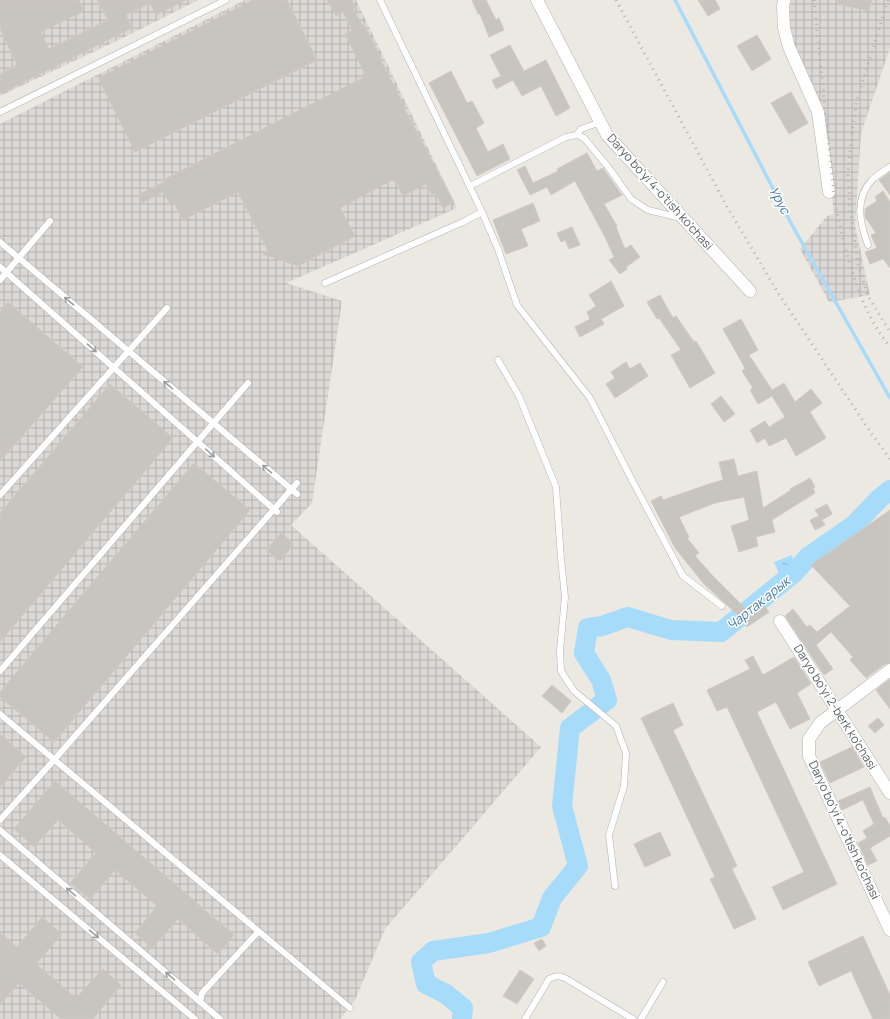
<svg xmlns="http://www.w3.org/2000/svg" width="890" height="1019" viewBox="0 0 890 1019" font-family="Manrope,sans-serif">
	<defs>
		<pattern id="industrial-grid" width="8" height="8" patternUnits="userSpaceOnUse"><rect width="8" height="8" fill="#dbd8d5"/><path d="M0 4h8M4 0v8" fill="none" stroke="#b5b2b0"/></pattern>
		<pattern id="water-ripples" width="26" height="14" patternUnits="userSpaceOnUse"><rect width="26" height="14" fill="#a6dcf9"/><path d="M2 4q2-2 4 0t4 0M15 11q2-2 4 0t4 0" fill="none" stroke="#8ab6cd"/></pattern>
	</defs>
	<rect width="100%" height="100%" fill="#ece9e3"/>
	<g fill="url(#industrial-grid)">
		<polygon points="0,0 198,0 129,35 0,96"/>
		<polygon points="245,0 356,0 457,208 286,283 342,301 312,503 291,525 541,747 385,929 355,1000 340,1019 0,1019 0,124"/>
		<polygon points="791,0 890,0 890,48 861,133 855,225 870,295 829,302 800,249 827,216 834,214 821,109 794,45 788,22"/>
	</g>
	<path fill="url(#water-ripples)" d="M792,555C795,565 787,571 780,576L774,562Z"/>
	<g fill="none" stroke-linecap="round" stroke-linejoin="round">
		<polyline stroke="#a6dcf9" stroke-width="3.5" points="675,0 792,225 890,398"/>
		<polyline stroke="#a6dcf9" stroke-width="20" points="462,1019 463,1008 446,994 426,984 421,962 433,951 489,943 541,927 552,898 578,866 562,806 570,728 607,700 601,680 584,653 588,628 602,626 628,617 671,630 721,632 795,572 808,557 854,525 880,498 890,490"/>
	</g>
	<g fill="#c8c4bf" stroke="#d1cac1">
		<polygon points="0,0 79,0 84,11 41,32 49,49 108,20 97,0 186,0 156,15 150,3 126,15 132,28 0,94 0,74 17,65 0,29"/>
		<polygon points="253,0 287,0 317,60 135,152 98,78"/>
		<polygon points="327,0 352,0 355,7 353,8 362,25 364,24 379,54 378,55 405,107 404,108 454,202 443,208 435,193 432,195 426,184 403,196 394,179 340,208 355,236 298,266 262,254 268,251 238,192 183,220 173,201 169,203 163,192 142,203 138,195 164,182 163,180 366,76 345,34 352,30 343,12 336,16"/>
		<polygon points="472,0 486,0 496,20 499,18 504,30 489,37 480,14 478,14"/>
		<polygon points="698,0 715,0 720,9 708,16"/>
		<polygon points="837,0 872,0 869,11 837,4"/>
		<polygon points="757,35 771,59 752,71 737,46"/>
		<polygon points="510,45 524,71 546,60 570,108 556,116 541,86 522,96 513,80 496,89 492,80 501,76 490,55"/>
		<polygon points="451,71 467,103 472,101 484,123 476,128 488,152 503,144 510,159 477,176 429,83"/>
		<polygon points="791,92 808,123 789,134 771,103"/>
		<polygon points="587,153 597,171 603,168 622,195 604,204 617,226 616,227 625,249 631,245 640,257 626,267 627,269 620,274 609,260 614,257 606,239 575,181 551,195 547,187 530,195 517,170 525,166 533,183 558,171 557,169"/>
		<polygon points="890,172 890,195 879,180"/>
		<polygon points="883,191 890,202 890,268 883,259 870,264 865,252 877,248 871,235 876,233 865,217 865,210 866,208 877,201 875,197"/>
		<polygon points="533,203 540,221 521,229 528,246 506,254 493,220"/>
		<polygon points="572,227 580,245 569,249 565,240 561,242 557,233"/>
		<polygon points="611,281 624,306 601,319 604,324 580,337 575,327 590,319 587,312 596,306 589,295"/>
		<polygon points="660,295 673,318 676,316 694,342 696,341 715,373 690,388 671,355 681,350 659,318 657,319 647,302"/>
		<polygon points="8,302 83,367 0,461 0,311"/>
		<polygon points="741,319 758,350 749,355 772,390 784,383 795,402 811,389 822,403 810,412 826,438 796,456 786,438 769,446 765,438 757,443 750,430 765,421 769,427 785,417 772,396 758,404 750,390 753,388 742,371 745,368 723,329"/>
		<polygon points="626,362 630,369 640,363 648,376 615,398 606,384 615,378 611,372"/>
		<polygon points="110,384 173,438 0,642 0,513"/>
		<polygon points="721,396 735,414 724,422 711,404"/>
		<polygon points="734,459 738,476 757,471 763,508 791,490 790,489 810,478 815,487 813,488 815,493 772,520 775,532 756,537 758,546 739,552 731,526 749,520 744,497 715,503 679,517 689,537 687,538 699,553 695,556 712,575 751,614 763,604 769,612 747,627 740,617 704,584 675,548 651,501 661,496 663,500 709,484 723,480 719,462"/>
		<polygon points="194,463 250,510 54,742 0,697 0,692"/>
		<polygon points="827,504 832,514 822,520 825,525 815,530 810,520 819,516 815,510"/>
		<polygon points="890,510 890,663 885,664 866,678 850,660 853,657 831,632 816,645 833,669 824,675 785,616 793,609 807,627 810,625 817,632 850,606 811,565"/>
		<polygon points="281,533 294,544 280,561 266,550"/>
		<polygon points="753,656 763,675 794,657 811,684 797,693 810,719 790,729 776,702 757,712 837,884 783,910 772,887 804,872 727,707 717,711 707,690 750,669 745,660"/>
		<polygon points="890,679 890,709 876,690"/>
		<polygon points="552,685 571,701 562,713 542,696"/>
		<polygon points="673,703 683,725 673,730 737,866 732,869 756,919 734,929 710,879 715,877 641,718"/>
		<polygon points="878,718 884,725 875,733 868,726"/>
		<polygon points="0,734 26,757 0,787"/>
		<polygon points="852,747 864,767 830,783 820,762"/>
		<polygon points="55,781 234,935 218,954 178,919 152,948 135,933 157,906 115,870 90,899 70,883 96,853 58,820 34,847 14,829"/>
		<polygon points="870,787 883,818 885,817 890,826 890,836 870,848 877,861 868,865 858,843 867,838 863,831 874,824 863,800 842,810 838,801"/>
		<polygon points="660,832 671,855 645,867 634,844"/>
		<polygon points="42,917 62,934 36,964 76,998 103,969 121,985 93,1019 61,1019 19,983 0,1005 0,933 17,947"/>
		<polygon points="863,936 890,995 890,1019 873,1019 851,971 819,986 808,962"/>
		<polygon points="542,939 546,946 539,951 534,943"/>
		<polygon points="520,970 534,979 517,1004 503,996"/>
	</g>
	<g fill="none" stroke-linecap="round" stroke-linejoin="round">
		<defs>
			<g id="service">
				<polyline points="380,0 482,212 498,249 517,305 590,398 633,482 683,576 722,606"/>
				<polyline points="0,112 226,0"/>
				<polyline points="577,135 581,129 601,122"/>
				<polyline points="470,186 566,137 577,135 584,138 609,168 631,199 648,210 681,218"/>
				<polyline points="0,242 297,494"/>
				<path d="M868,245C860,224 854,199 872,180C877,175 884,171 890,167"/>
				<polyline points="0,267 277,512"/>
				<polyline points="0,280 50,221"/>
				<polyline points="325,283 463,222 482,212"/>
				<polyline points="498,360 519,396 556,487 561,559 565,597 560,650 561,671 574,691 616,726 626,753 624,786 609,835 615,886"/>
				<polyline points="0,495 167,308"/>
				<polyline points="0,671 248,383"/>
				<polyline points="0,714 350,1008"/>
				<polyline points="0,820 54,760 297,483"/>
				<polyline points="0,830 220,1019"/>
				<polyline points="0,855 195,1019"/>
				<polyline points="200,1002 202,993 258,932"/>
				<path d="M525,1019L549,979C555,976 558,975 565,978L633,1019"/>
				<polyline points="641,1019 663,982"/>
			</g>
			<g id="minor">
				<polyline points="537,0 607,135 750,291"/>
				<polyline points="784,0 783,7 784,28 789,47 818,112 829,192"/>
				<polyline points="780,621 890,793"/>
				<polyline points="890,670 820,723 809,739 809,756 890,930"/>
			</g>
		</defs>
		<use href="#service" stroke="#b0b4b7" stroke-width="7"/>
		<use href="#minor" stroke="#b0b4b7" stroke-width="13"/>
		<use href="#service" stroke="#fff" stroke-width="6"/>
		<use href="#minor" stroke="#fff" stroke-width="12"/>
		<g stroke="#b1b2b2" stroke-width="3" stroke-dasharray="1 5" stroke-linecap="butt">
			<polyline points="616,0 725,203 778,293 869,430 890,459"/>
			<path d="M814,0L835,204C846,253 858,308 890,347"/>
			<polyline points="888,0 857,100 852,131 848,175 850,208 858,264 868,296 890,332"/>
		</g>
	</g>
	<defs><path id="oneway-shaft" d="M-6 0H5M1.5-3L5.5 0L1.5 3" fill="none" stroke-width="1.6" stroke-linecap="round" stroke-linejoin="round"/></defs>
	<g stroke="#9d9fa1">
		<use href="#oneway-shaft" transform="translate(69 301) rotate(-140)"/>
		<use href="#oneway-shaft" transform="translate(92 348) rotate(41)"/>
		<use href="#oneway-shaft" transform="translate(168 385) rotate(-140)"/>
		<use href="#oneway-shaft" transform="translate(210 453) rotate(42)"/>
		<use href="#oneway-shaft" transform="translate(267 469) rotate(-140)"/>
		<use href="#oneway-shaft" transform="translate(71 892) rotate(-139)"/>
		<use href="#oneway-shaft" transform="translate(94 934) rotate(40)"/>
		<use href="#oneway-shaft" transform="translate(170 976) rotate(-139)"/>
	</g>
	<g text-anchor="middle" stroke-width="3" stroke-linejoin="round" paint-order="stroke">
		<g font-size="12" fill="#5b5f62" stroke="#fff">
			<text transform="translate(660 192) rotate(48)" y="4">Daryo bo'yi 4-o'tish ko'chasi</text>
			<text transform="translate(835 707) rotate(58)" y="4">Daryo bo'yi 2-berk ko'chasi</text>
			<text transform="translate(844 830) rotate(65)" y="4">Daryo bo'yi 4-o'tish ko'chasi</text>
		</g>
		<g font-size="13" font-style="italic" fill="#4279a1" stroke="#fff">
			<text transform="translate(780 200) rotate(62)" y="5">Урус</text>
			<text transform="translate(758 603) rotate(-39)" y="5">Чартак арык</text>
		</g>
	</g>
</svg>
